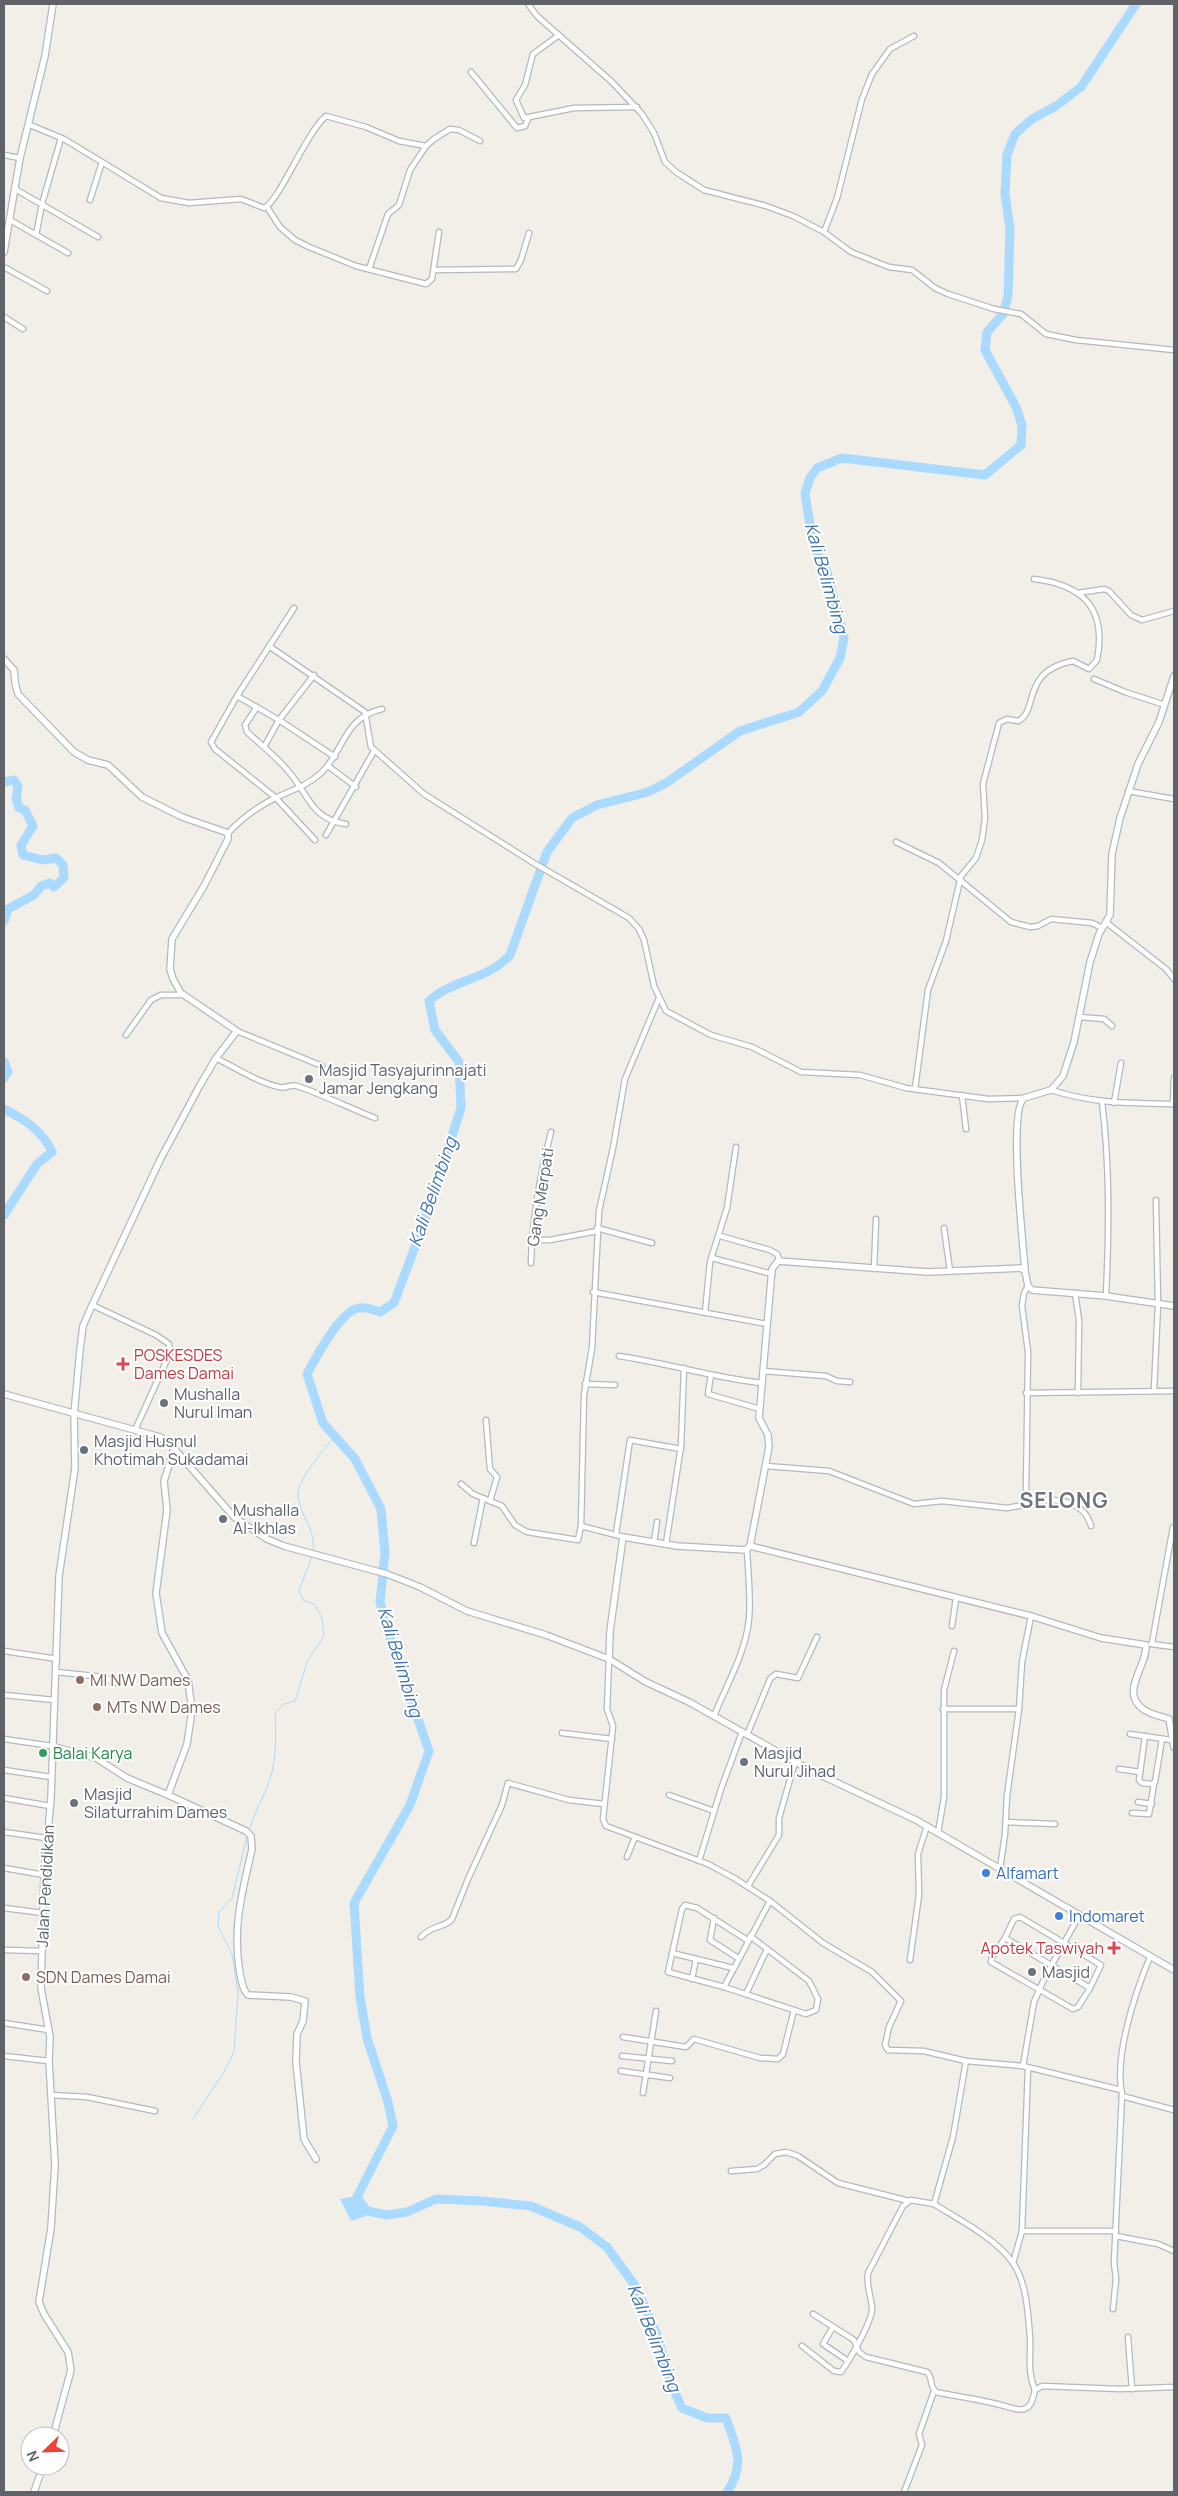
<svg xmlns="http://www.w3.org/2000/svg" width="1178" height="2496" viewBox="0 0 1178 2496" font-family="Manrope,sans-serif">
	<rect width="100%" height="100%" fill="#f1efe8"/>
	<polygon fill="#aadaff" points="355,2196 366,2216 351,2221 340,2199"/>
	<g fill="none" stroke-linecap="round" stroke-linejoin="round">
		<g stroke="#aadaff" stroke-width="1">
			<path d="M313,1552C315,1536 310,1529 304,1516C302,1510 297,1499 298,1493C299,1477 326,1448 335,1435"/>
			<path d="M249,1831C253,1815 261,1802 267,1787C277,1764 276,1738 275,1713L284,1704L295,1701L308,1660L324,1636L322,1618L314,1604L304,1601L299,1591L312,1556"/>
			<polyline points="193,2119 224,2072 234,2052 238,1993 232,1954 218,1926 219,1912 232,1898 247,1837"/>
		</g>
		<g stroke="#aadaff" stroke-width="9">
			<polyline points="4,782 14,780 18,786 16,799 19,808 25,810 33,826 21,845 23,855 43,860 56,858 63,865 64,878 54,887 50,883 41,886 34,895 8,909 4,921"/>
			<polyline points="4,1062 8,1072 4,1078"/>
			<path d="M4,1109C24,1119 43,1131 52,1152L37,1164L4,1215"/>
			<path d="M727,2492C746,2464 736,2447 726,2418H707L682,2408L672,2386L657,2335L636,2287L607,2247L580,2227L531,2206L482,2201L436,2199L407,2212L387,2215L367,2211L357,2197L393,2126L388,2102L367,2038L360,1997L354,1903L410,1805L429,1751L389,1636L380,1602L385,1553L381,1509L355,1459L323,1423L307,1374C315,1359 342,1308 360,1308C366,1307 374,1310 380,1312L394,1303L423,1225L461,1108L459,1062L435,1030L429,1001C453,979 488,980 510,955L547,852L572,818L597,805L648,792L666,783L740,731L799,712L822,691L840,658L844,638L827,572L816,551L809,519L805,493L810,478L817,468L842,458L985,475L1021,445L1022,425L1016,407L985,350L987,332L1003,314L1008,296L1010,229L1005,194L1007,155L1015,134L1032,119L1056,106L1081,87L1136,4"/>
		</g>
		<defs>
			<g id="minor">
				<polyline points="528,4 537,16 612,82 642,114 654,133 665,162 676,172 704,190 766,206 793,216 824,232 851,252 889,267 912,270 935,288 948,294 994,309 1021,314 1046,334 1076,340 1174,350"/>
				<polyline points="559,35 533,54 525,85 516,100 524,118 574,108 637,107"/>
				<polyline points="471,72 517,128 525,126 528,119"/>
				<path d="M30,125L64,139L161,198L189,203L241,199L264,208C279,202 305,134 326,116L366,127L399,141L426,146"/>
				<polyline points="4,155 20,158"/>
				<polyline points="15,189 98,237"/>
				<polyline points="90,200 102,162"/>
				<polyline points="267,207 280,227 295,240 309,247 356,266 426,284 432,279 439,232"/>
				<polyline points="10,220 68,253"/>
				<polyline points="824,232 837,198 862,99 872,74 890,49 914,36"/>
				<polyline points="36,235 42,204 61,138"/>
				<polyline points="4,267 47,291"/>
				<polyline points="369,269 388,214 399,205 410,170 426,146 434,139 450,129 459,130 480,141"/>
				<polyline points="435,270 516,269 521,260 529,233"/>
				<polyline points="4,317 23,329"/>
				<polyline points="1078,593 1104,589 1109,591 1131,615 1142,620 1174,611"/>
				<polyline points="294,608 237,696 211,742 215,749 276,798 315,840"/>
				<polyline points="269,646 365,712 371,747 424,794 532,862 629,918 639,929 644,940 654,986 666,1011 711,1035 752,1047 801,1072 860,1075 906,1088 988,1099 1024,1098"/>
				<polyline points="1094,679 1125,692 1165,705"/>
				<polyline points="237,696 279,720 335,757"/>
				<path d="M257,707L245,725L247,732C261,745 277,757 289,772C309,795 311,819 346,824"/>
				<polyline points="264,747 279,720 314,675"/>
				<polyline points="328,766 356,787"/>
				<polyline points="1128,791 1174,799"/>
				<path d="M228,833C242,818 259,806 277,797C293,790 308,785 321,773C345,750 343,718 382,709"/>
				<polyline points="326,835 374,751"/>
				<polyline points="896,842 939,863 1011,922 1030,927 1038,926 1051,919 1092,923 1102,928"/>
				<polyline points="1107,923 1166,969 1174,979"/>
				<polyline points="1079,1017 1104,1019 1112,1026"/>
				<polyline points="237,1031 322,1066"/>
				<polyline points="126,1035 151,1000 161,995 183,995"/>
				<path d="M216,1058C236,1068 257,1082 279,1087C286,1089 290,1084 297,1086C324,1095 349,1108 375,1118"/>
				<path d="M915,1089L928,990L946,941L961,876L976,858L982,840L985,818L983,784L999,723L1007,719L1018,721C1039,712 1020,671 1073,661L1089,669L1097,660C1107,609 1084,585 1034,579"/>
				<path d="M1051,1090C1095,1104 1129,1103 1174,1104"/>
				<polyline points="962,1095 966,1129"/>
				<path d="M1102,1102C1110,1167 1109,1231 1106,1296"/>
				<polyline points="1114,1103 1121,1063"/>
				<polyline points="1173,1104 1174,1078"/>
				<polyline points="597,1228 652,1243"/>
				<polyline points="944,1228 950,1271"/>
				<polyline points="720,1236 770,1250 777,1254 780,1261"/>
				<polyline points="531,1240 550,1240 597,1231"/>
				<polyline points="712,1258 772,1274"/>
				<path d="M531,1263C532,1218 540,1175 551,1132"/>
				<polyline points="874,1269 876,1219"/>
				<polyline points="593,1292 767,1324"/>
				<polyline points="1075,1293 1079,1320 1078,1393"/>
				<polyline points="92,1305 156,1335 169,1344 170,1353 135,1430"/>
				<polyline points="705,1313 710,1262 727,1208 736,1147"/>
				<path d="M619,1356C667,1363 714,1378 762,1383"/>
				<polyline points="763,1371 826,1376 837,1381 850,1382"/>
				<polyline points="711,1375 708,1394 760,1409"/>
				<polyline points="585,1384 615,1385"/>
				<polyline points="1154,1390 1158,1304 1156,1200"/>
				<polyline points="1026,1393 1174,1391"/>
				<polyline points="486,1420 490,1469 497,1477 490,1501"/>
				<polyline points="766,1466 829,1471 914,1504 942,1501 1007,1508 1024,1505 1026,1493 1028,1352 1022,1306 1024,1293 1028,1286"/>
				<polyline points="461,1484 473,1494 502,1506 515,1525 527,1532 578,1540 581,1526"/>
				<path d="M1026,1500C1052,1499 1083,1497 1091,1526"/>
				<polyline points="616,1534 630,1440 681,1449"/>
				<polyline points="624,1537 581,1526 584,1395 592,1348 599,1211 613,1148 625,1079 659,998"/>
				<polyline points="654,1542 657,1522"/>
				<polyline points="474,1543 483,1498"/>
				<polyline points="666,1544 681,1446 684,1368"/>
				<polyline points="952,1626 956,1598"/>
				<polyline points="1152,1643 1173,1527"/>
				<polyline points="1151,1644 1174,1647"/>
				<polyline points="4,1651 57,1659"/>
				<polyline points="609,1659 607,1709 613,1726 603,1819 606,1826 708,1864 734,1878 770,1901 823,1943 872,1972 901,2001 889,2027 885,2045 888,2050 924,2051 966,2061 1023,2066 1121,2090"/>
				<polyline points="56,1672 104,1677 114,1683"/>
				<polyline points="4,1695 54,1700"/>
				<polyline points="943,1709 1019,1709"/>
				<path d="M714,1716C726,1686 746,1652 749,1619C751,1596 748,1572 747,1550"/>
				<polyline points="562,1733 612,1739"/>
				<polyline points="1130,1734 1171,1740"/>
				<polyline points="747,1735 770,1679 776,1674 798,1678 817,1637"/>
				<polyline points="1145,1736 1139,1780 1142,1783 1152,1784 1155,1782 1162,1739"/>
				<polyline points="4,1739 52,1746"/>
				<polyline points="1119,1769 1140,1772"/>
				<polyline points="4,1770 51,1777"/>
				<polyline points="669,1795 714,1811"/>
				<polyline points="4,1798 50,1806"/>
				<polyline points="1138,1802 1152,1804"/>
				<polyline points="1132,1813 1149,1814 1154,1784"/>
				<polyline points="1006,1822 1055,1824"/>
				<polyline points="4,1832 46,1838"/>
				<polyline points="938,1833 944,1797 944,1690 954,1651"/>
				<polyline points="627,1857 635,1837"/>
				<polyline points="699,1861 721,1789 742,1732"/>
				<polyline points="4,1868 44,1875"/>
				<polyline points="1000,1869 1005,1834 1007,1796 1019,1709 1022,1662 1031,1616"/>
				<polyline points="748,1886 779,1835 779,1818 795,1762"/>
				<polyline points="4,1908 43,1913"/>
				<polyline points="714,1918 710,1940 738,1958"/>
				<path d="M421,1937C431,1925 445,1928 452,1919L468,1879L502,1805L508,1783L569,1800L604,1804"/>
				<polygon points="1005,1938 1090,1988 1078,2007 1073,2009 991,1962 992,1957"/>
				<polyline points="1005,1938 1014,1919 1020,1917 1101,1965 1090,1988"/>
				<polyline points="747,1940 697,1908 685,1905 682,1909 668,1972 724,1987 806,2014 816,2010 818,1999 809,1981 750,1936"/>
				<polyline points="4,1950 42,1951"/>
				<polyline points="672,1953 733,1968"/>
				<polyline points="910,1960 919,1895 918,1854 927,1826"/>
				<polyline points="692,1979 696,1959"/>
				<polyline points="724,1987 770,1901"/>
				<polyline points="746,1994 767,1949"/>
				<polyline points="4,2023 49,2030"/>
				<polyline points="623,2037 686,2047 694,2039 760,2058 778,2059 783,2054 794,2010"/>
				<polyline points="4,2056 49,2061"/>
				<polyline points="622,2056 672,2061"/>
				<path d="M966,2061L953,2137L934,2204C958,2219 997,2239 1013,2263C1027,2283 1028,2314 1030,2337C1031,2356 1027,2372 1035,2390"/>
				<polyline points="1023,2066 1034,2002 1045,1977 1079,1916"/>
				<polyline points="621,2071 670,2078"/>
				<polyline points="643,2093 656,2011"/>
				<polyline points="51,2095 87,2097 155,2111"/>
				<polyline points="1122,2096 1174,2110"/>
				<polyline points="731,2171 757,2169 764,2165 775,2154 786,2152 798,2156 838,2183 909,2201"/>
				<polyline points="1022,2231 1116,2231"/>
				<polyline points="1116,2236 1158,2244 1174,2251"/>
				<polyline points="1013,2263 1022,2231 1028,2068"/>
				<path d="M1113,2309L1116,2279L1114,2263L1122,2094C1114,2056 1135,1993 1150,1957"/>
				<path d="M813,2314L854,2340L859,2352L866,2357L927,2372C933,2377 929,2386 936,2392C960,2397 984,2400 1008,2407C1013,2408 1019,2411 1024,2409C1032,2407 1033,2397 1035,2390L1042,2386L1120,2389L1174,2387"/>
				<polyline points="833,2327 823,2344 848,2361"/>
				<polyline points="1128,2337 1132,2389"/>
				<path d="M802,2346L834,2371L841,2372C849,2361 873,2320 872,2308C871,2296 866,2285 868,2273L903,2206L911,2200L934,2204"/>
				<polyline points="904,2492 922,2445 919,2434 934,2391"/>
			</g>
			<g id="tertiary">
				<polyline points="4,252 20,158 45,56 53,4"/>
				<polyline points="4,659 14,670 15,683 18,694 74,752 88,760 108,765 142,797 182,817 228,833 228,839 204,886 172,939 170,969 173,979 181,993 237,1031 216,1058 199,1087 160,1160 89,1312 83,1326 80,1350 74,1414 75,1468 59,1576 51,1798 44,1875 41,1988 50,2037 49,2061 55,2165 51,2228 39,2302 44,2314 68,2352 71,2370 53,2436"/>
				<path d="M1025,1270C1023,1242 1008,1112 1024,1098L1051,1090L1063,1076L1074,1042L1090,962L1099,934L1110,915L1112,854L1120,818L1138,764L1159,722L1174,676"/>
				<polyline points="4,1394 160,1437 171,1445 234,1517 267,1539 284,1546 387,1574 420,1587 467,1611 546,1635 609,1659 646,1682 689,1702 810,1770 916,1820 1174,1970"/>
				<path d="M174,1449L164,1481L167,1510L156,1593L162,1633L188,1680L192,1710L187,1744L168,1795L246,1831L251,1836L252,1849C242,1893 232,1928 240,1974C242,1981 242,1990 248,1995L291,1997L305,2001L303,2021L297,2034L296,2062L304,2139L316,2159"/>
				<path d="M750,1546L1031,1616L1101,1638L1146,1645C1148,1665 1119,1692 1143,1709C1151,1715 1161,1716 1169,1719L1174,1747"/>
				<polyline points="609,1659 610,1631 623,1537 677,1546 746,1550 750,1546 769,1447 768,1435 759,1418 772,1269 778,1261 928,1272 1021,1268 1025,1271 1028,1286 1032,1290 1106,1296 1174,1306"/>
				<polyline points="52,1746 96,1758 127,1778 168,1795"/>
				<polyline points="34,2492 43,2466"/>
			</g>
		</defs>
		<use href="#minor" stroke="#b5b8bc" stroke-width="7"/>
		<use href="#tertiary" stroke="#b5b8bc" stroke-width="8"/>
		<use href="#minor" stroke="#fff" stroke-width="4.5"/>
		<use href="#tertiary" stroke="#fff" stroke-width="5.5"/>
	</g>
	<g fill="#6b7280" stroke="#fff" stroke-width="2">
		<circle cx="309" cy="1079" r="5"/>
		<circle cx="164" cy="1403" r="5"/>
		<circle cx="84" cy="1450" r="5"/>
		<circle cx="223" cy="1519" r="5"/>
		<circle cx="744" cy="1762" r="5"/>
		<circle cx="74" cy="1803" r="5"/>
		<circle cx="1032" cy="1972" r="5"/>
	</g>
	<g fill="#e0444e" stroke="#fff" stroke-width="2">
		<path d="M120.5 1356.5h5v5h5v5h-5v5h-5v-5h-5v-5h5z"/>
		<path d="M1111.5 1940.5h5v5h5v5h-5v5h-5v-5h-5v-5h5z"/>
	</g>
	<g fill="#8d6e63" stroke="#fff" stroke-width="2">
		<circle cx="80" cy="1680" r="5"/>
		<circle cx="97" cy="1707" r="5"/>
		<circle cx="26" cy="1977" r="5"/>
	</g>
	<circle fill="#2e9e5b" stroke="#fff" stroke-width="2" cx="43" cy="1753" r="5"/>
	<g fill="#3f7fe0" stroke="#fff" stroke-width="2">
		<circle cx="986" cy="1873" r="5"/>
		<circle cx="1059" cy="1916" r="5"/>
	</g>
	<g text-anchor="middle" stroke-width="4" stroke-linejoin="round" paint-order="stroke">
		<g font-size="16" fill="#5b616d" stroke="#fff" text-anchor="start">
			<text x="319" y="1076">Masjid Tasyajurinnajati<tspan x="319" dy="18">Jamar Jengkang</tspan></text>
			<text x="174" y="1400">Mushalla<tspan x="174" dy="18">Nurul Iman</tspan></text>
			<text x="94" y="1447">Masjid Husnul<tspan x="94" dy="18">Khotimah Sukadamai</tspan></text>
			<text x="233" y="1516">Mushalla<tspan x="233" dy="18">Al-Ikhlas</tspan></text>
			<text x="754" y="1759">Masjid<tspan x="754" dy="18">Nurul Jihad</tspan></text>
			<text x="84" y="1800">Masjid<tspan x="84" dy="18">Silaturrahim Dames</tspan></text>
			<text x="1042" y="1978">Masjid</text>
		</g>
		<g font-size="16" fill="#5f6368" stroke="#fff">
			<text transform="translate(540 1197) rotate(-81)" y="6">Gang Merpati</text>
			<text transform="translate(45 1886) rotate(-87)" y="6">Jalan Pendidikan</text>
		</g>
		<g font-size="16" fill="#be3a42" stroke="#fff" text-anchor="start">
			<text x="134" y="1361">POSKESDES<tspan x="134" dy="18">Dames Damai</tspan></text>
			<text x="1104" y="1954" text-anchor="end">Apotek Taswiyah</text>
		</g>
		<g font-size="16" fill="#785e54" stroke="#fff" text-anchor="start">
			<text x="90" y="1686">MI NW Dames</text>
			<text x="107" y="1713">MTs NW Dames</text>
			<text x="36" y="1983">SDN Dames Damai</text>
		</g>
		<g font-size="16" fill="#27864d" stroke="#fff" text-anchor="start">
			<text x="53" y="1759">Balai Karya</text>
		</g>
		<g font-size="16" fill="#366cbe" stroke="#fff" text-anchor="start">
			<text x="996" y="1879">Alfamart</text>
			<text x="1069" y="1922">Indomaret</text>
		</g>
		<g font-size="18" font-style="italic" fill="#4174aa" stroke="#fff">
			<text transform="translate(826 578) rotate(74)" y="6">Kali Belimbing</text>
			<text transform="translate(433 1192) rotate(-71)" y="6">Kali Belimbing</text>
			<text transform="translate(400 1662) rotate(73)" y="6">Kali Belimbing</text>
			<text transform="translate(654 2338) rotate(68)" y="6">Kali Belimbing</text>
		</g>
		<g font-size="21" font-weight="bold" letter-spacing="1" fill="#70757a" stroke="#fff">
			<text x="1064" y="1508">SELONG</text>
		</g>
	</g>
	<rect width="1178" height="2496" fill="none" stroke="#5f6368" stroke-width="10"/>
	<g transform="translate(45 2451) rotate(247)"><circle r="24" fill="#ffffff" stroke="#bfc1c3"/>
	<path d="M0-4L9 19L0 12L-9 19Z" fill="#ea4335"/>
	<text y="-8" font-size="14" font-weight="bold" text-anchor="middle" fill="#5f6368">N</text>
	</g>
</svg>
